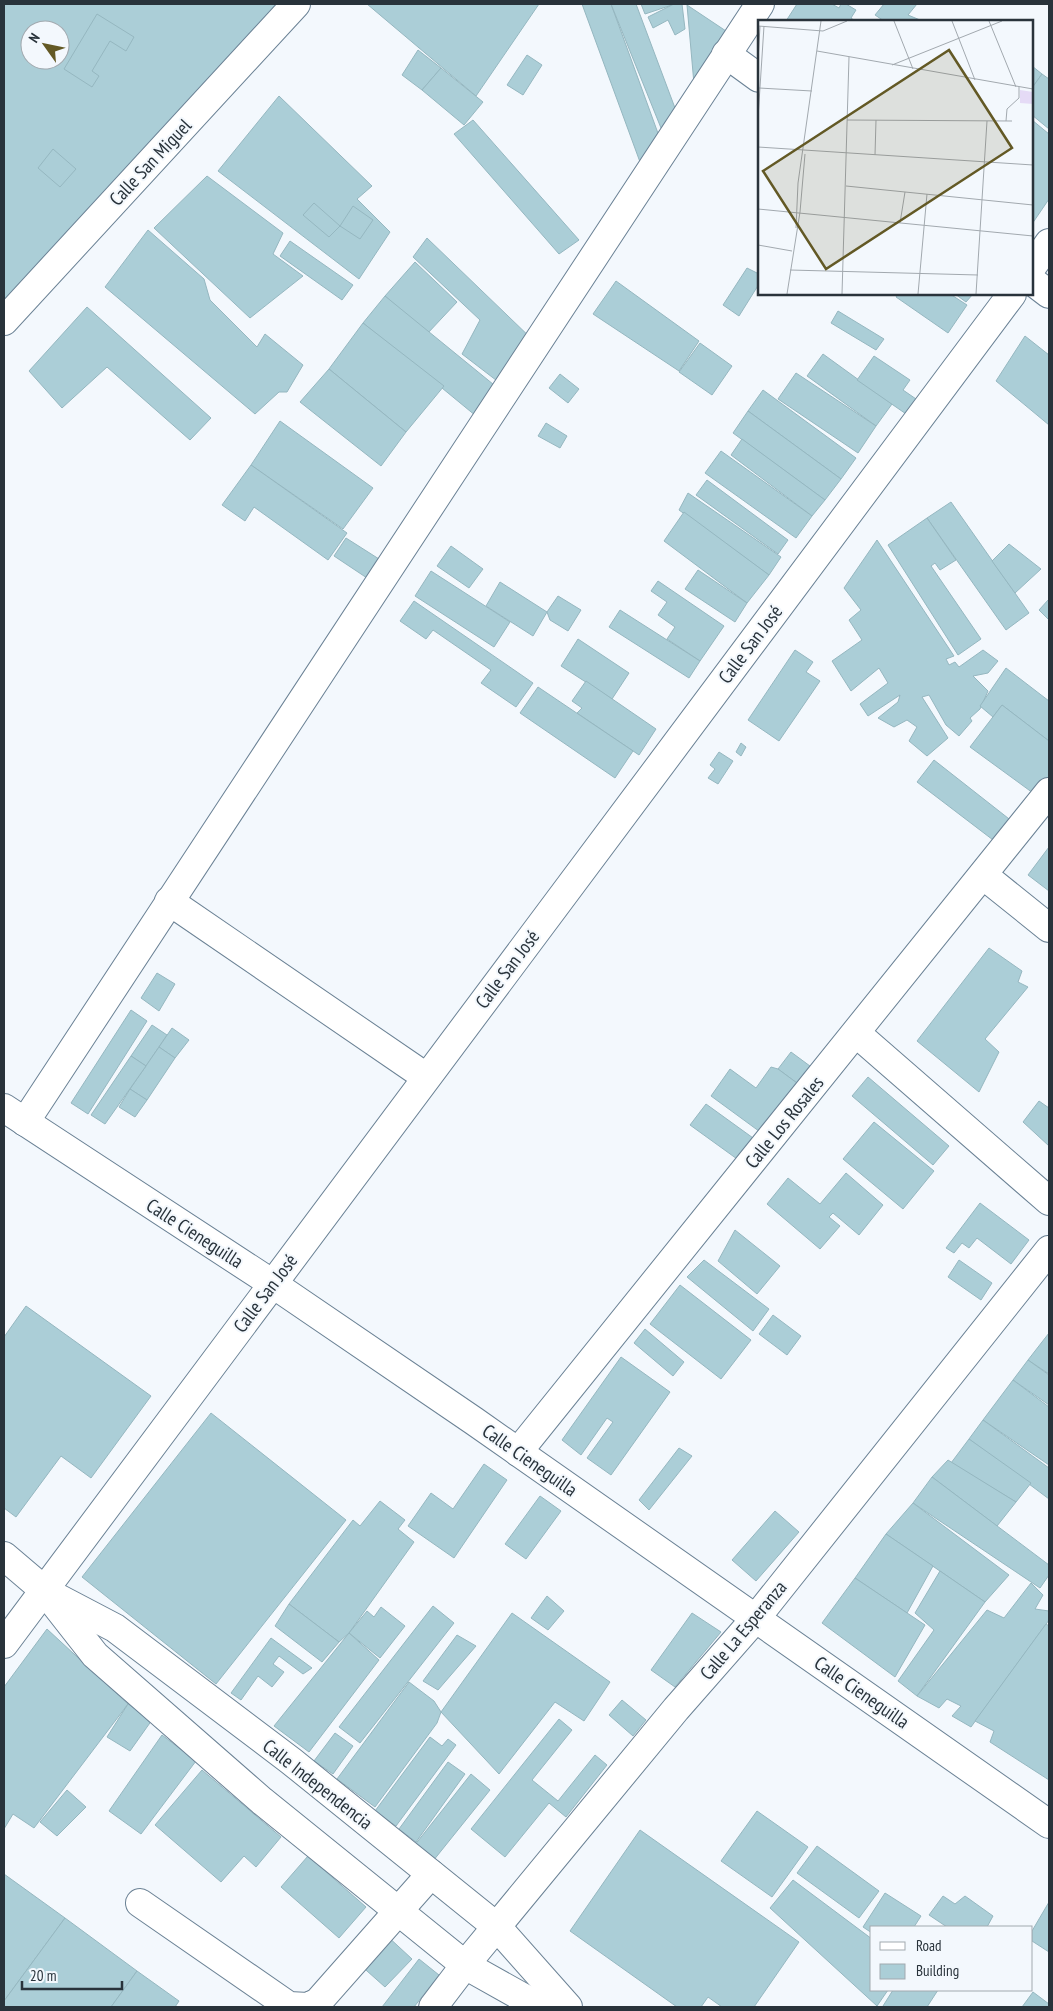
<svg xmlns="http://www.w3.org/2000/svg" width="1053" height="2011" viewBox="0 0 1053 2011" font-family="'PT Sans Narrow',sans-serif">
	<rect width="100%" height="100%" fill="#f3f8fd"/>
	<g fill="#abced7" stroke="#95b7c0" fill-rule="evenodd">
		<path d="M4,4H284L4,301ZM30,30H60V60H30Z"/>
		<polygon points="367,4 539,4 476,96"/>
		<polygon points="582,4 611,4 659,136 640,162"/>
		<polygon points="611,4 636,4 678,116 661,128"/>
		<polygon points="641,4 675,4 645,14"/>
		<polygon points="674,4 682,4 685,29 675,35 668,20 653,28 648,17"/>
		<polygon points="797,4 832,4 839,8 841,4 846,4 856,10 851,18 855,21 786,21"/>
		<polygon points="884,4 917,4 908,15 920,20 919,21 884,21 875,15"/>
		<polygon points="687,5 732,35 694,84"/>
		<polygon points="97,14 134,37 126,51 110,41 92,71 99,76 92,87 64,69"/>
		<polygon points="418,50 441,68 422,90 402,75"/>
		<polygon points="527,55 542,65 523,95 507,85"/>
		<polygon points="1032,66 1042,74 1032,88"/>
		<polygon points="441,68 483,102 464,125 422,90"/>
		<polygon points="1042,74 1049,79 1049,129 1032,115 1032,88"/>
		<polygon points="279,96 372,186 357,199 390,232 359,279 218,171"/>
		<polygon points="473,120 579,240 559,254 454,134"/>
		<polygon points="1032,120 1049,134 1049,199 1032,224"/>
		<polygon points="53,149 76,169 60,187 38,168"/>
		<polygon points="207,176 283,233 273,254 303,276 250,318 154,228"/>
		<polygon points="314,203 340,226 329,237 303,215"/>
		<polygon points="353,206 373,220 360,239 340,226"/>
		<polygon points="148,230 204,279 210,300 257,347 265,334 303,365 287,392 279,392 255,414 105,287"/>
		<polygon points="427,238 535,342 505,387 462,354 480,320 413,257"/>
		<polygon points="290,241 353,285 342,300 280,256"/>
		<polygon points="415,262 457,302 427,334 385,296"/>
		<polygon points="747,268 759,274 759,284 739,316 723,305"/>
		<polygon points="616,281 699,341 679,371 593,314"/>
		<polygon points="898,294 950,294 967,305 948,333 896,297"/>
		<polygon points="955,294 973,294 966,302"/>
		<polygon points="385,296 499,389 476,416 363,323"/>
		<polygon points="87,307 211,418 190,440 107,367 62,408 29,371"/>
		<polygon points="838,311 884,339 876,350 831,323"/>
		<polygon points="363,323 444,386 406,432 329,369"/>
		<polygon points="1025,336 1049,355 1049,425 996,381"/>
		<polygon points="700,343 732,366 712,395 679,372"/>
		<polygon points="823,354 892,404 876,426 807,376"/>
		<polygon points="874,356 910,380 903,390 919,401 909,416 857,380"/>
		<polygon points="329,369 406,432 381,466 300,402"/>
		<polygon points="796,373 876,426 858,453 778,399"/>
		<polygon points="560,374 579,389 568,403 549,388"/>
		<polygon points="763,390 856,458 841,479 748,411"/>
		<polygon points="748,411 841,479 825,500 733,433"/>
		<polygon points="280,421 373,488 343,529 251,465"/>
		<polygon points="546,423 567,436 560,448 538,436"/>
		<polygon points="742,439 825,500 812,516 731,455"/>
		<polygon points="721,451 812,516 796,538 705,473"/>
		<polygon points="251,465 347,533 328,560 254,507 245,521 222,505"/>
		<polygon points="707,480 788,540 778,554 696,495"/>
		<polygon points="688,493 781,557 769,575 679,510"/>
		<polygon points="951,502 1029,613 1006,630 927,518"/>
		<polygon points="684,512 769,575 747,603 664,541"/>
		<polygon points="927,518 956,560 940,570 935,563 931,566 981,639 958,655 888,545"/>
		<polygon points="346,538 379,559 367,578 334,556"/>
		<polygon points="877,540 954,656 946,659 949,665 955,662 959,667 983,650 998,661 988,673 973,676 988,691 980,709 970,718 972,721 959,736 946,725 929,695 922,697 948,738 927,756 909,741 917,727 907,720 894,727 878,718 898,702 900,695 868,716 860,704 888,683 879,668 851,691 832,661 862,640 849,620 861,610 844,588"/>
		<polygon points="1009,544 1041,569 1015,593 992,561"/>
		<polygon points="451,546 483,569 469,588 437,566"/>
		<polygon points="698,570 747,603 735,622 685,589"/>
		<polygon points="431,571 510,622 494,647 415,596"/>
		<polygon points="658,581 724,626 700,661 667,639 675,627 658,615 667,602 651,591"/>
		<polygon points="500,582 547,612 533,636 486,606"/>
		<polygon points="558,596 581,610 568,631 550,620 547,612"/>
		<polygon points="1049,599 1049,620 1039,610"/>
		<polygon points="414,601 533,683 516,707 481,683 491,670 433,630 426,639 400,621"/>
		<polygon points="620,610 700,661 689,678 609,627"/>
		<polygon points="578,639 629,673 612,699 561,666"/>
		<polygon points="795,650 813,662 806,672 820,681 779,741 748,720"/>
		<polygon points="1006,668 1049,701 1049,741 1002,705 993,717 980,706"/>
		<polygon points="586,681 656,729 639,755 577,713 582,708 572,701"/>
		<polygon points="538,687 633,751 615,778 520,713"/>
		<polygon points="1002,705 1049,741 1049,776 1033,793 970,747"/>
		<polygon points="741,743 746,747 741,756 736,752"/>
		<polygon points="719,752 733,761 718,784 708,778 715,769 710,765"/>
		<polygon points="934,760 1013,822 997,843 917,782"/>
		<polygon points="1049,847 1049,891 1028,875"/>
		<polygon points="989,948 1022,971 1018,982 1028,987 985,1039 999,1052 979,1092 917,1041"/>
		<polygon points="157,973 175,984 159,1011 141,998"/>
		<polygon points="131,1010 147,1021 88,1114 71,1103"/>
		<polygon points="152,1025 167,1035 146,1066 131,1056"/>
		<polygon points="172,1028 189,1040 175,1058 159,1047"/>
		<polygon points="159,1047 175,1058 147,1100 130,1089"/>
		<polygon points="791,1052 814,1069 801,1086 778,1069"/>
		<polygon points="131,1056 146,1066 105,1124 91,1115"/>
		<polygon points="771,1067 778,1069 801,1086 767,1137 711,1096 730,1069 756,1088"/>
		<polygon points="868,1077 949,1146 933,1165 852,1096"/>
		<polygon points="130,1089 147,1100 135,1117 119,1107"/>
		<polygon points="1039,1101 1049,1108 1049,1146 1023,1122"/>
		<polygon points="706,1104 760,1143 744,1164 690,1125"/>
		<polygon points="874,1122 934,1171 903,1209 843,1159"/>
		<polygon points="846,1173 883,1205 859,1235 833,1213 829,1217 840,1226 820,1249 767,1204 788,1178 820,1204"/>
		<polygon points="980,1203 1029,1240 1011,1264 977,1238 969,1248 962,1243 954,1253 946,1248"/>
		<polygon points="735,1230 780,1266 757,1294 718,1261"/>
		<polygon points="704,1260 769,1309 753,1331 687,1277"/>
		<polygon points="959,1260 992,1283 981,1300 948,1277"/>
		<polygon points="680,1285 751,1340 721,1379 650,1324"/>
		<polygon points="26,1306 151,1396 91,1478 61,1456 16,1517 4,1508 4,1337"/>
		<polygon points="773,1315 801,1336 787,1355 759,1334"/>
		<polygon points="645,1329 684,1362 673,1376 634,1343"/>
		<polygon points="1049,1333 1049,1374 1028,1360"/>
		<polygon points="621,1357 670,1392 611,1475 587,1458 613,1422 607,1418 581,1455 562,1440"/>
		<polygon points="1028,1360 1049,1375 1049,1405 1013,1380"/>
		<polygon points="1013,1380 1049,1407 1049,1465 983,1420"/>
		<polygon points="211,1413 346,1520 216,1684 82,1577"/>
		<polygon points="983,1420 1049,1468 1049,1499 969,1439"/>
		<polygon points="969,1439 1031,1483 1016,1502 951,1463"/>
		<polygon points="679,1448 692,1456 649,1510 639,1500"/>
		<polygon points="948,1460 1016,1502 997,1526 932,1477"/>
		<polygon points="484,1464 507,1480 454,1558 408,1526 431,1493 453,1509"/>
		<polygon points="932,1477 1049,1565 1049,1575 1040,1588 913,1503"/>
		<polygon points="540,1496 561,1511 526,1559 505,1544"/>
		<polygon points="380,1501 405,1520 398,1529 414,1542 349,1633 339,1642 289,1604 353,1520 360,1526"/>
		<polygon points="913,1503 1009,1575 985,1602 886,1534"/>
		<polygon points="775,1511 799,1532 756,1581 732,1560"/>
		<polygon points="886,1534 933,1566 907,1613 855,1578"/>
		<polygon points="940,1571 985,1602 917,1696 898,1681 934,1630 915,1613"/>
		<polygon points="855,1578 925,1625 895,1677 822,1623"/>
		<polygon points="1031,1583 1043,1595 1035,1609 1049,1611 1049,1620 971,1727 952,1716 961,1706 947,1699 939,1708 917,1696 987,1610 1004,1618"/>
		<polygon points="547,1596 564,1611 548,1630 531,1618"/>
		<polygon points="289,1604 339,1642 322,1662 275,1626"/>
		<polygon points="433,1606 454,1623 360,1743 339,1727"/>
		<polygon points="381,1607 405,1626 380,1658 349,1633 367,1611 374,1617"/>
		<polygon points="512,1613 610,1682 584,1721 555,1702 499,1774 441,1712"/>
		<polygon points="692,1613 721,1632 675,1687 651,1670"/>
		<polygon points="1046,1624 1049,1626 1049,1780 990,1742 994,1731 975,1721"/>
		<polygon points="47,1629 128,1704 34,1828 13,1814 4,1829 4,1687"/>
		<polygon points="349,1633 379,1660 309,1752 274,1726"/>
		<polygon points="457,1635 476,1646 438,1690 423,1681"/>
		<polygon points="271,1638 312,1668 303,1674 279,1656 273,1664 284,1672 272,1687 258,1676 241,1700 231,1693"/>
		<polygon points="409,1682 434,1701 441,1712 437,1723 375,1807 337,1779"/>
		<polygon points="622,1700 646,1720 633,1736 609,1715"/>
		<polygon points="128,1704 152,1720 130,1751 107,1737"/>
		<polygon points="559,1719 572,1730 532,1780 558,1801 595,1755 607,1765 566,1817 549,1803 505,1857 471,1829"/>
		<polygon points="335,1733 353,1746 333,1774 314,1761"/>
		<polygon points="162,1735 196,1761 141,1834 109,1811"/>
		<polygon points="430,1737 442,1746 448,1739 456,1745 396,1826 375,1811"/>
		<polygon points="448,1762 465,1774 416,1842 399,1829"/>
		<polygon points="202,1770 281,1837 256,1867 244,1856 221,1882 155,1825"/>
		<polygon points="471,1774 490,1790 433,1861 414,1846"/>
		<polygon points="67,1790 86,1807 57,1836 40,1822"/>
		<polygon points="757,1811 808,1847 772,1897 721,1861"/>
		<polygon points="640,1830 799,1942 754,2007 722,2007 708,1997 701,2007 677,2007 570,1931"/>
		<polygon points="817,1846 879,1891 859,1918 797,1873"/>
		<polygon points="308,1856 366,1907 339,1938 281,1887"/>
		<polygon points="4,1874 65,1918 4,2001"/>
		<polygon points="793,1880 872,1939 872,1990 888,1990 877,2006 770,1908"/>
		<polygon points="885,1893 921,1916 914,1927 872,1927 872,1933 863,1927"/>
		<polygon points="943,1896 955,1904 965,1896 993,1916 987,1927 947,1927 929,1915"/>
		<polygon points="1049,1902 1049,1952 1032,1941 1032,1931"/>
		<polygon points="65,1918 137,1971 111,2007 4,2007 4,2001"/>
		<polygon points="385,1934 412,1959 385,1987 358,1963"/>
		<polygon points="419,1959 439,1975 414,2007 382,2007"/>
		<polygon points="137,1971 179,2001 175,2007 111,2007"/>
		<polygon points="893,1990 938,1990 927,2007 885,2007 883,2006"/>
		<polygon points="1033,1992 1049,2004 1049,2007 1022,2007"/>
	</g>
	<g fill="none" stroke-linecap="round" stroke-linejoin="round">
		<defs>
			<g id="minor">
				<polyline points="726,54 759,78"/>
				<polyline points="1032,267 1049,243"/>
				<polyline points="1032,281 1049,294"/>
				<polyline points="4,321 296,4"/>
				<polyline points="983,875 1049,928"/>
				<polyline points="169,901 426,1077"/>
				<polyline points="856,1033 1049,1201"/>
				<polyline points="4,1108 273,1284 474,1421 1049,1824"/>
				<polyline points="25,1122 760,4"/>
				<polyline points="518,1452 1049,792"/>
				<polyline points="4,1556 44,1590 95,1655 262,1801 465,1965 540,2007"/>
				<polyline points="54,1596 115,1628 291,1761 497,1927 568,2007"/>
				<polyline points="4,1644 1012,294"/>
				<polyline points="140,1903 289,2006 308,2007 318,2002 431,1874"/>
				<polyline points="433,2007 465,1965 676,1709 756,1618 1049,1250"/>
			</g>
		</defs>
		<use href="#minor" stroke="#6b8295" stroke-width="30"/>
		<use href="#minor" stroke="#fff" stroke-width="28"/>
	</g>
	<g text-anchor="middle" stroke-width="4" stroke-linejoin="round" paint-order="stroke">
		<g font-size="19" fill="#29333b" stroke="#f3f8fd">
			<text transform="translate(150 162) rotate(-47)" y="7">Calle San Miguel</text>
			<text transform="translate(750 644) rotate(-53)" y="7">Calle San José</text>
			<text transform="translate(507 969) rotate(-53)" y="7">Calle San José</text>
			<text transform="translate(784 1122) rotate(-51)" y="7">Calle Los Rosales</text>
			<text transform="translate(195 1233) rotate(33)" y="7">Calle Cieneguilla</text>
			<text transform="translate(265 1293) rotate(-53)" y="7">Calle San José</text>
			<text transform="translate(530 1460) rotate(35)" y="7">Calle Cieneguilla</text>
			<text transform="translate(743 1630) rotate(-50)" y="7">Calle La Esperanza</text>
			<text transform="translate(862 1692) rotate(35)" y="7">Calle Cieneguilla</text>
			<text transform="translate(318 1784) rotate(38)" y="7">Calle Independencia</text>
		</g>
	</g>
	<g transform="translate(758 20)">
		<rect width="275" height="275" fill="#f3f8fd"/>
		<path d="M262,70L275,72V84L262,83Z" fill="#e5dbf6"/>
		<path fill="none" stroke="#a2a9af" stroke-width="1" d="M136,1L155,49M194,1L217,60M231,1L258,67M0,6L65,11L89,1M59,31L275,69M0,41L2,6M134,45L244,1M1,68L54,71M0,98L6,6M89,100L254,101M248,101L249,89L261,78V67M0,127L275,145M117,135L118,100M88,166L275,185M0,189L275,216M142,203L147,172M38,208L40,163L63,1M0,225L34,231M32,250L220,255M29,274L42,192L47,134M84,274L91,37M160,274L169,174M218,274L229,101"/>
		<path fill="#635925" fill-opacity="0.15" stroke="#635925" stroke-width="2.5" d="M191,30L254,128L68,249L5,151Z"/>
		<rect width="275" height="275" fill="none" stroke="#29333b" stroke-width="2.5"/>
	</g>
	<rect width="1053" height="2011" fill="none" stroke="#29333b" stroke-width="10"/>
	<rect x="870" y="1926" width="162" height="65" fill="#f3f8fd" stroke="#a2a9af"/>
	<rect x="880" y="1942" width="25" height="8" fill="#ffffff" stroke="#a2a9af"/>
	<text x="916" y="1951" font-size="15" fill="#29333b">Road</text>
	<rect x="880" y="1964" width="25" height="15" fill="#abced7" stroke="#a2a9af"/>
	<text x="916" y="1976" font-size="15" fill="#29333b">Building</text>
	<g transform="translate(45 45) rotate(303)"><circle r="24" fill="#f3f8fd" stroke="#a2a9af"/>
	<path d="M0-4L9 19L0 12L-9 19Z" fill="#635925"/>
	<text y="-8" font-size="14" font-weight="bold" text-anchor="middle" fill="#29333b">N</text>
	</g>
	<path d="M22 1981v8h100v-8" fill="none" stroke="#29333b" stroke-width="2.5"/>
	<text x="30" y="1981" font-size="15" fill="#29333b" stroke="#f3f8fd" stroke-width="4" paint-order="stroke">20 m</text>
</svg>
